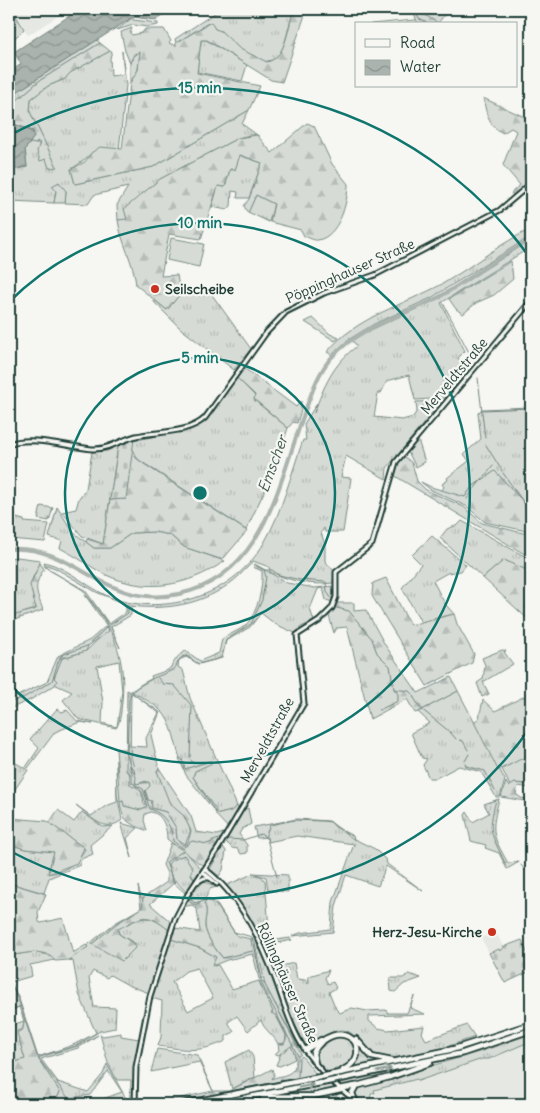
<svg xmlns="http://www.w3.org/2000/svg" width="540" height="1113" viewBox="0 0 540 1113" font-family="Delius,sans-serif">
	<defs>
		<pattern id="grass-tufts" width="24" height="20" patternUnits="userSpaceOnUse" patternTransform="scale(1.25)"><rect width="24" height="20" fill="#d6dbd6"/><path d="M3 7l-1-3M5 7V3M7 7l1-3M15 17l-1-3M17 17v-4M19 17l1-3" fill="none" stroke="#b7bdb8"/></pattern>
		<pattern id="forest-firs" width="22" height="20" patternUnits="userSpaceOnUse" patternTransform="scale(1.25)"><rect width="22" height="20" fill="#d6dbd6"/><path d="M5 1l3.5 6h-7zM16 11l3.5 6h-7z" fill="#b7bdb8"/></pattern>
		<pattern id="cemetery-stones" width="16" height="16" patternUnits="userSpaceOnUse" patternTransform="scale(1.25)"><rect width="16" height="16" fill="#d6dbd6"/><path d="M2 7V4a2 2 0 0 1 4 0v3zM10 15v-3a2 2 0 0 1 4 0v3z" fill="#b7bdb8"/></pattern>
		<pattern id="water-waves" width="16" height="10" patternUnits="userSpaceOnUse" patternTransform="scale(1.25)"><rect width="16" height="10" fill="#aab3ae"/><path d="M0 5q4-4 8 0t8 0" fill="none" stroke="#8a938e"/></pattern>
	</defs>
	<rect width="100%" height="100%" fill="#f6f6f2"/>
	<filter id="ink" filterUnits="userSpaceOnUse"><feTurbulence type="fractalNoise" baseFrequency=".02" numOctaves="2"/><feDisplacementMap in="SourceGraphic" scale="10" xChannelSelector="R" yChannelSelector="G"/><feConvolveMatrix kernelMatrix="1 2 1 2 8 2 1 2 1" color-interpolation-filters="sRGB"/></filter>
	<g filter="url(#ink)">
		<g fill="#e6e8e4">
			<polygon points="12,9 69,9 28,35"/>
			<polygon points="497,934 504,949 489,953 481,938 489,935 491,939"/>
			<polygon points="531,1041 531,1093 513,1104 503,1104 501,1099 490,1104 378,1104 374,1090 417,1079 418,1081 482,1059 489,1059"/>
		</g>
		<g fill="url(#grass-tufts)" stroke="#7a8c85" fill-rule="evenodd">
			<path d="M221,9H295C287,25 288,44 276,59L264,62L240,49L208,23L176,43L175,39Z"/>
			<polygon points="133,17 133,20 158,23 158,25 147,27 134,25 117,30"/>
			<polygon points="97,40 100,43 39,81 9,107 9,97"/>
			<polygon points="201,40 206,40 247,65 242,81 197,72"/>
			<path d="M110,51H112L110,58L111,76L124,74L122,51L126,85L119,150C88,146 94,156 71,169L75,184L153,167L249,110L242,124L260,137L253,134L238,138L160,179L125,209L127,220H118L117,205L128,187L94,195L88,204L65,203L66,191H56L54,203L10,201L9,203V170L27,167L25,149L30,143L37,141L46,159L57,167L30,112L31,99L48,86L65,79L69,73Z"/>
			<polygon points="137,52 140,52 138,70 130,83 130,63"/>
			<polygon points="239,155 262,163 249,198 237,198 238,192 232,191 231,206 227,210 212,207 218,186 225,187 230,169 235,170"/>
			<polygon points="256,195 274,204 269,222 248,212"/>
			<path d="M531,229V236L431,298L374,324L351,338L356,337L441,297L531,240V247L441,303L465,351L458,358L468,371L445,398L415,400L409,375L387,381L381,393H378L374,417L402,420L413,417L417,411L416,402L442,401L387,468L386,479L346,456L341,477L351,478L343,532H325L324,528L321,533L325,544V561L334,571L333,583C311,586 290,581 270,572L269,567L253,561C250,566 244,570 240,575C210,603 171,611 131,606V615L111,627L120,648L111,628L83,590L45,567L44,562C71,568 91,592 118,600C173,615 235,593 264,543C282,512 291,474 303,440H306L304,424L317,403L314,413C324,386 333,364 357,346L350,338L332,355L327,352C356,317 404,305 444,283C473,266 500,243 531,229ZM44,564L55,568L96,592L126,604V612L109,624L85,590L49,570Z"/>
			<polygon points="210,292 251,349 234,370 180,328 154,302 154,300 167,310 180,294"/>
			<path d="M237,378L255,396L254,400L288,428L272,475L246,530L139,460C133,454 133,448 128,442L197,427L208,416Z"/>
			<polygon points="531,407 531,510 495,471 472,487 465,497 441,491 444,487 442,484 448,480 447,478 469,461 464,454 481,439 478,413 482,409"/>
			<polygon points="418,440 425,462 416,467 408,452"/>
			<polygon points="118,446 103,544 82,536 62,512 76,509 79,498 86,489 92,452 107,451"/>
			<polygon points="41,506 53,508 49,521 38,519"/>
			<path d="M57,507L73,532L94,548H110L132,533L155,532L170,535L184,547L225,561C187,587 146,594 104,574C89,566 76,556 60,548L62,541L49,537Z"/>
			<polygon points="9,516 24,520 24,522 49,524 45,542 9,539"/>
			<polygon points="462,521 531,560 531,572 504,560 483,578 440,538 447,529 458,525"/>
			<polygon points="432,536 466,565 461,571 447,573 433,581 445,604 454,614 421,622 402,588 421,564 412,555"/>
			<path d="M17,557L40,560C40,567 37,569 34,575C28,586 33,597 37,608L9,618V558Z"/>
			<path d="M255,564L287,583L315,588L333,586V602L326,600L323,588L318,589L310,609L314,621L301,627L295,633L275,624L261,613L250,627L226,641L222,658L199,664L186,657L179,660L178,667L183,670L190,698L237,806L231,811L216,815V810L193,777L195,771L211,763L210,761L185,769C175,753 176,730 164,714C156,704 142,698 131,691L152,679L151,676L168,670C175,663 176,655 186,651L200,661L219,653L222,639C229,634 239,631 246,625C258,612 263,588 262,571L253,567Z"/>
			<path d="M85,595C115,628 126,658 122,702C121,710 121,721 116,728L78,719L63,700L72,692L54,684L57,681L54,678C57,671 58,665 62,658L86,651L109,629ZM119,661L122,691L117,727L102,723L103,702L97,666Z"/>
			<polygon points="458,691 505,780 500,797 496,797 481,772 459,766 436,778 429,778 423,765 427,759 422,758 411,733 430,723 418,712"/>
			<path d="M132,693L160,712L151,735L159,768L157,771L170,801L184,816L191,831L185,844L177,840L176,828L166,812L151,808L145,790L150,784L146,781L137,784L135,781C136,769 130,759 130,746L147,747L146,738L159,713Z"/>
			<polygon points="57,709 62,712 67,710 77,721 93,724 80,722 55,732 28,768 26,767 39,748 30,739"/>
			<path d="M116,749H126C125,762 130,786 142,792L144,804H146L147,807L140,810L123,806V801L120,802Z"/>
			<polygon points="9,759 28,770 9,798"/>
			<path d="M116,760L117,794L122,820C104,834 91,817 76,805L91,816L106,806L117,802Z"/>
			<path d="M499,799C491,832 491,833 508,863L519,862L507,869L499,853L485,848L486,845L471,841L465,815L467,812L473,822L489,813L484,804Z"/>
			<polygon points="248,808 251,824 242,829 239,834 247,845 247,853 241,854 238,849 232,848 225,841 243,810"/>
			<path d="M58,810L74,822L82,812L103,827L113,826L90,845L93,854L81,859L80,865L49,878L44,893L9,883V844L25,849L54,852L48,873C62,875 79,861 85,849L49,823Z"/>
			<polygon points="297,819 329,821 352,838 375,849 386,860 387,864 423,891 386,866 378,886 346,875 336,906 333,932 292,936 300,933 331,929 333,902 354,844 297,836 268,842 267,837 257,838 254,827"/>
			<polygon points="121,823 138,828 127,838 132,858"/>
			<polygon points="223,847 226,851 223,870 219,876 210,869"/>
			<polygon points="184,855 193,868 191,874 194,880 186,892 171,876 168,864 171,860"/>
			<polygon points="252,873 288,875 288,892 268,890 266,877"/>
			<polygon points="250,875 261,876 265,881 270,939 261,940 248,915 225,886"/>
			<polygon points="204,881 216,887 210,889 205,899 197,903 192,902 191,895"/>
			<path d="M138,886L141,898H143L142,908L116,924L100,939L136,944L119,934L117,929C142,917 147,912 169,930L149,993L128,985L110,975L107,978L93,971L89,978L94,1007L116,1008L115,1028L100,1031L76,1046L38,1057L73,1045L96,1033L79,994L73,961L69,960L115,923L141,908Z"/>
			<path d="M207,900L217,906L237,936L251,939L253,951L223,958C216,950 206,937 205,926C204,918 209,913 204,903Z"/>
			<path d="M290,938L292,940L267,945L277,967L294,963L297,979L305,980L308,984L309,976L329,970L325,978L328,984L333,982L336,988L329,992L336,1009L340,1013L352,1008L367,1011L386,1010L388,1013H407L414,996L410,1008L425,1014L369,1016V1021L378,1028L388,1030L424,1026L422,1033L426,1040L467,1025L475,1037C454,1044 410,1061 388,1058C349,1054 362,1006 310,1046L305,1045L289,1012L263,942Z"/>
			<path d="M171,939L200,948L216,957L214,966L218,965L232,989L259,981L262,989L286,1035L285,1043L278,1044C274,1035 263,1029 261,1020L248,1031L237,1016L228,1022L234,1032L226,1036V1041C198,1053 188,1050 158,1046L161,1037L162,1001L152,998ZM197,968L213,998L188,1011L172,982L186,971Z"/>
			<polygon points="259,943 301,1046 299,1048 265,985 257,944"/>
			<polygon points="9,944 16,948 14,955 38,951 43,954 50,954 55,960 30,965 32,976 11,982 9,980"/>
			<polygon points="409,974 421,978 404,984 395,992 391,991 390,978 403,978"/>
			<polygon points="24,1021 23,1029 17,1031 25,1059 9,1064 9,1026"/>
			<polygon points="121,1033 121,1036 139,1039 134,1067 133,1104 130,1104 131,1080 117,1080 108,1063 100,1034 103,1036"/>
			<polygon points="531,1034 531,1041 489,1059 482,1059 418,1081 417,1079 374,1090 375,1093 372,1093 370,1098 376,1104 362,1104 354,1091 359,1087 479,1052"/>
			<polygon points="98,1035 78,1048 41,1059 58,1082 88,1092 103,1074 107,1064 129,1104 89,1104 122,1092 108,1071 90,1095 71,1098 72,1104 54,1104 60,1092 39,1060 40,1057 77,1046"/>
			<polygon points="337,1036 349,1038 356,1046 355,1058 348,1066 325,1072 314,1057 315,1051"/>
			<polygon points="357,1043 369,1057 381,1062 351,1068 359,1057"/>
			<polygon points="291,1045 295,1055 295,1059 280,1066 276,1065 282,1051"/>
			<polygon points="157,1049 197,1055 213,1091 199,1062 151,1072"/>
			<polygon points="249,1050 253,1057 255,1077 232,1089 225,1062"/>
			<polygon points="416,1067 400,1074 342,1087 340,1083"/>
			<polygon points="331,1085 336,1090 314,1095 274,1095"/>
			<polygon points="338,1094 331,1104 274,1102 231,1104 264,1098 304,1098"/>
		</g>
		<g fill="url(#forest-firs)" stroke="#7a8c85">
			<polygon points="9,9 12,9 24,29 9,44"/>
			<path d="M295,9H307L282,82L271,80L207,40H201L197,73L260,86L249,110L153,167L75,184L71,169L85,162L91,153L100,147L122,149L130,83L138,70L140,52L134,54L130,63L125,51L121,32L132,28L130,33L132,35L142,33L145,29H164L171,41L169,43L176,46V43L211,22L215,29L221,31L240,49L267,62C288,57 287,25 295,9Z"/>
			<polygon points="412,9 422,9 421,12 428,15 438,24 418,24"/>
			<polygon points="100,43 110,51 70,73 65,79 48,86 31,99 30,112 57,167 49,168 46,159 40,161 37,151 40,143 37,141 36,144 30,143 33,137 33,131 9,122 9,107 39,81"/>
			<path d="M483,98L531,120V175L529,183L514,197L511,193L520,185L503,165L516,131L511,128L503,133C487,125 487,114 483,98Z"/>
			<path d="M307,123L314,126L332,164L348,184C348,202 339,236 318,240C314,241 308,237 304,236L301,230L270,222L274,204L256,195L248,213L244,206L249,199L262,163L240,155L235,170L230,169L225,187L218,186L201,239L169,234L161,276L177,275L180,294L167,310L136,285C134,262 121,243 118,220L127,219L124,209L160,179L238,138L257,135L272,153Z"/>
			<polygon points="59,182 66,191 65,203 54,203 56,191 52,186"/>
			<polygon points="511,261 513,279 494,295 476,303 463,314 456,309 449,299"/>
			<polygon points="313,318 330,334 339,338 335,341 305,322"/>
			<polygon points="244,368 296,407 301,401 301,410 297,423 293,422 288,428 254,399 255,395 237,378"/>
			<polygon points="132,447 136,458 144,464 247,531 224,558 220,559 184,547 170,535 155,532 132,533 110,548 94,548 86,542 87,539 103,544 110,500 126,499"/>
			<polygon points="404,456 412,463 417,481 426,490 464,507 482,523 531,535 531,558 395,476 398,464"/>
			<polygon points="495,471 531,510 531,532 485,522 466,506 431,490 421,482 431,487 465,497 472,487"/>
			<polygon points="504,560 531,572 531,622 483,578"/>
			<path d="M40,563L44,569C33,586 36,591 43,610L9,622V618L12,616L36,609L30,585Z"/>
			<polygon points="386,578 410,625 454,614 457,624 474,654 472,663 427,686 372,596 373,583"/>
			<polygon points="337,603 354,603 354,611 366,610 385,645 418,693 451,677 458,691 418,712 415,713 407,699 370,719 347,627 337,628 334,633 329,616"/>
			<polygon points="106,626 109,631 88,646 86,651 62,658 54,678 57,681 55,685 30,700 9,709 9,700 47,682 58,656 90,640"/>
			<polygon points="502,650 506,651 504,652 513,664 483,682 489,694 482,697 477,683 483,679 485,665 482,658"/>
			<path d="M127,690L131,692L130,763L136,777L135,784L149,782L150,786L145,791L148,800L152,801L151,808L166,812L176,828L177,840L183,845L188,842L191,831L184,816L170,804L157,771L159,768L191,816L196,832L217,835L226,832L203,866L167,839C167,828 163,814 151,812L145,814L144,820L147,831C128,822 123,823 120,802L123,801L124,806L140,810L147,806L142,792L137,786L133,787L130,785V773L126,771Z"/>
			<polygon points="531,693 531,774 524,759 498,770 474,722 479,718 483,700 495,711"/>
			<polygon points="179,758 182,759 185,769 211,761 212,763 195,771 193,777 216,813 186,775"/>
			<polygon points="531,781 531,788 518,786 516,794 521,798 531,800 531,802 501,797 506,782 509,787 512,783 525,784"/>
			<polygon points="237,806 239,810 228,828 216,815 231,811"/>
			<polygon points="9,818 47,821 84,848 77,863 48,874 54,852 25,849 9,844"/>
			<path d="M171,843L186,852L201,869L194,880L191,872L193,868L184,855L172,860L168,864L171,876L175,882L150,904L172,923L169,930C145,911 144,916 118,929L119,934L137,946L122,961L92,944L116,924L142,908L143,898L167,882V873L163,865Z"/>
			<path d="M9,883L46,894L38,912L39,922L41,923L63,918L73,953L86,945L88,947L69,960L55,961C45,948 29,953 13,955L16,948L9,944Z"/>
			<path d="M188,894L194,903L207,900L204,903C209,913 204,918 205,927C206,936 216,951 223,958L253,951L251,939L254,938L262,979H259L253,954L227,960L212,966L216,957L200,948L171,939L175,928L200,932L197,909L192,905L182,907Z"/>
			<polygon points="9,979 19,999 39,1060 60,1092 54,1104 9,1104 9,1064 25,1059 17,1033 23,1029 24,1021 19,1007 9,1010"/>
			<polygon points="259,981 263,981 301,1054 295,1059 295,1055 291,1046 279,1055 275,1054 279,1050 278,1044 284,1044 287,1037 277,1016 271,1013 273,1012"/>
			<path d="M302,1056L316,1074L166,1104H154L213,1091H229L272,1069L274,1075L272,1079C277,1075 296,1078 296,1060Z"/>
		</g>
		<g fill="url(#cemetery-stones)" stroke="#7a8c85">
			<polygon points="134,439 126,499 110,500 118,446"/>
			<polygon points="522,940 531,962 531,971 505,983 489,953 499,949 500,951 503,947"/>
		</g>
		<g fill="#d6dbd6" stroke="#7a8c85">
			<polygon points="422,9 449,9 438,23 420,12"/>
			<polygon points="171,238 204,244 199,267 167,260"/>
			<polygon points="521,759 525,760 531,774 531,781 527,784 515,783 510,786 502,769"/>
		</g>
		<g fill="url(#water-waves)" stroke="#72847d">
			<polygon points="80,9 171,9 156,20 133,17 9,97 9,73 21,64 14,52"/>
			<polygon points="9,123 33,131 34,137 25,149 27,167 9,170"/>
		</g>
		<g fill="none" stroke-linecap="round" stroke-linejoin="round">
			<g stroke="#72847d" stroke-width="1">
				<polyline points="414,9 419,19 430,24"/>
				<polyline points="371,24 416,20"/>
				<polyline points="439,296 441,299"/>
				<polyline points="443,303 472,358"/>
				<polyline points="478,378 485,438"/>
				<polyline points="482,410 531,408"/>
				<polyline points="486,445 502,471"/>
				<polyline points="503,473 531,513"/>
				<polyline points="485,476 493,466"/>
				<polyline points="475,488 483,478"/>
				<polyline points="467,499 474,489"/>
				<polyline points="265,570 272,570 279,575 300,580 326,582 327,592 332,599"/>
				<polyline points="337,608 349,611 372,639 377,653 390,666 394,689 409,691 412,694"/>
				<polyline points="110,625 128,613 128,604"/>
				<polyline points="158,678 163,684 174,685 192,706 190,757"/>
				<polyline points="413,696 420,708 450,732 456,739"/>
				<polyline points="9,702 23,698 47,684 52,681 58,662 62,655 87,646 107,627"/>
				<polyline points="379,710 398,701 398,694 394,689"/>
				<polyline points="460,740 463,741 468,750"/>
				<polyline points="191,760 193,763"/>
				<polyline points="465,761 469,754"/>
				<polyline points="465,763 466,766 485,771 495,791"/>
				<path d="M496,800C487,834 491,832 505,863L519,862"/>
				<polyline points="265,837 270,825 294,820 323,821 331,822 335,827 353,836 354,840"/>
				<polyline points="228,839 243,840 261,834 267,839 277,877"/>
				<polyline points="184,847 192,841 207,844 221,838"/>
				<path d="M184,849L173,841C171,826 166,815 150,809L143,789L132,783V773L127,754L129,699C136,680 159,678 174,669C179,663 178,656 187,656L198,664L221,658L226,640L251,624L262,600L266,577L264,570L256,566"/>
				<polyline points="183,851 166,862 173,882 185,893"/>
				<polyline points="521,865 525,870 529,870"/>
				<polyline points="189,897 191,903 195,905 207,899 216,903 234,932 252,937 253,941"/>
				<polyline points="254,944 261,979"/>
				<polyline points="9,980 19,1002 37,1056"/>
				<polyline points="261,981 266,993"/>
				<polyline points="267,996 278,1016"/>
				<polyline points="9,1013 20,1006"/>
				<polyline points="278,1017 298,1056"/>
				<polyline points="39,1059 69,1099 70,1104"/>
				<polyline points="298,1076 299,1059"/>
				<polyline points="303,1102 303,1104"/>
			</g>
			<path stroke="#aab3ae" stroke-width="4" d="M9,549C76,544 104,610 179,594C265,576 279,481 305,411C312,392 318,373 331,358C360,325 402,317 439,297C470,279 499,256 531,238"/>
			<defs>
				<g id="secondary">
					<path d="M9,444C30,435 69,447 92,449C108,450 121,440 136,436C158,431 188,434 205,418L266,333L286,312L324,293L375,275L500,210L528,186L531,181"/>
					<path d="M205,869C240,896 261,940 276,981C283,1000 288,1019 298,1038C312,1065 335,1086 360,1104"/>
					<polyline points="203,872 217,884"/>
					<polyline points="197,882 204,878 210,878"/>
					<polyline points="135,1104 136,1067 145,1021 150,996 175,919 188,894 219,847 304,703 297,635 319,621 332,608 336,597 336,572 372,544 396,462 531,301"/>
				</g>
				<g id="highway">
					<polyline points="356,1039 372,1057 392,1061"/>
					<polyline points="305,1050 321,1040"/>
					<path d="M315,1063L313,1053C321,1037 342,1027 355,1042C361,1055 355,1064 343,1070"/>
					<polyline points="330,1075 454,1049 531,1024"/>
					<polyline points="336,1080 463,1053 531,1030"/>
					<polyline points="339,1089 355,1086"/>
					<polyline points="263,1097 313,1096 341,1090"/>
					<polyline points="355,1101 352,1093 356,1086 390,1077 430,1063"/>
					<polyline points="183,1104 320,1077"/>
					<polyline points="214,1104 326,1082"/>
				</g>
			</defs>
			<use href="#secondary" stroke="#1f3d34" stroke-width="7"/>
			<use href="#highway" stroke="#1f3d34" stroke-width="8"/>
			<use href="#secondary" stroke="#f6f6f2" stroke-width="3"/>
			<use href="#highway" stroke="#f6f6f2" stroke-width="4.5"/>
			<defs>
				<g id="highway-bridge">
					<polyline points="320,1077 330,1075"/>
					<polyline points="326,1082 336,1080"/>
				</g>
			</defs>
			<use href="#highway-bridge" stroke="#1f3d34" stroke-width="8" stroke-linecap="butt"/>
			<use href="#highway-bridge" stroke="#f6f6f2" stroke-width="4.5"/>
		</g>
		<defs><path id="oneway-shaft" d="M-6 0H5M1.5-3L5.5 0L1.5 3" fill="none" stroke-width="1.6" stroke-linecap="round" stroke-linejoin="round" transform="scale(1.25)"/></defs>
		<g stroke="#8a9a93">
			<use href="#oneway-shaft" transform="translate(384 1070) rotate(-11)"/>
			<use href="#oneway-shaft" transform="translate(306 1086) rotate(-12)"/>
		</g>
	</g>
	<g fill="none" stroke="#0f766e" stroke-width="2.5">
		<circle cx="200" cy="493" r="135"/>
		<path d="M9 302A270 270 0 1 1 9 684"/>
		<path d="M530 728A405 405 0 0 1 10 851M10 135A405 405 0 0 1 530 258"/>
	</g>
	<g fill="#c8321e" stroke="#f6f6f2" stroke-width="2">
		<circle cx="155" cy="289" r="5"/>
		<circle cx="492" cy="932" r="5"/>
	</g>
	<g text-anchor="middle" stroke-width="4.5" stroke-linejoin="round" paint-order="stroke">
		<g font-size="14" fill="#1f3d34" stroke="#f6f6f2">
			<text transform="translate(350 271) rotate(-24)" y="5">Pöppinghauser Straße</text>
			<text transform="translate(454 376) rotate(-50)" y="5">Merveldtstraße</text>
			<text transform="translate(267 740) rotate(-61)" y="5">Merveldtstraße</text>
			<text transform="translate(288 983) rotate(66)" y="5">Röllinghäuser Straße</text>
		</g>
		<g font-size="14" font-weight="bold" fill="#1f3d34" stroke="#f6f6f2" text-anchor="start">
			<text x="165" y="294">Seilscheibe</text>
			<text x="482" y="937" text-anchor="end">Herz-Jesu-Kirche</text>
		</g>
		<g font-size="15" font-style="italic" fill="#425a52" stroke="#f6f6f2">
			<text transform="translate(273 464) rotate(-70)" y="5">Emscher</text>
		</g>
	</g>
	<circle cx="200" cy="493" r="8" fill="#0f766e" stroke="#f6f6f2" stroke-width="2.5"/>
	<g font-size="15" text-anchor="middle" font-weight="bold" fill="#0f766e" stroke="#f6f6f2" stroke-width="4.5" stroke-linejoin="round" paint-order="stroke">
		<text x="200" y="93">15 min</text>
		<text x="200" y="228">10 min</text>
		<text x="200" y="363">5 min</text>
	</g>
	<rect width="540" height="1113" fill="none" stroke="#f6f6f2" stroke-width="30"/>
	<rect x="15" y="15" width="510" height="1083" fill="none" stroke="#1f3d34" stroke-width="2" filter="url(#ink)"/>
	<rect x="355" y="22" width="162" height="65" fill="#f6f6f2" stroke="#a0aca6"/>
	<rect x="365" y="39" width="25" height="8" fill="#f6f6f2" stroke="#a0aca6"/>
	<text x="400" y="48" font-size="15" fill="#1f3d34">Road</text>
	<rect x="365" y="60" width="25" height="15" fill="url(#water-waves)" stroke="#a0aca6"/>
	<text x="400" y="72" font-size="15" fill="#1f3d34">Water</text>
</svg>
